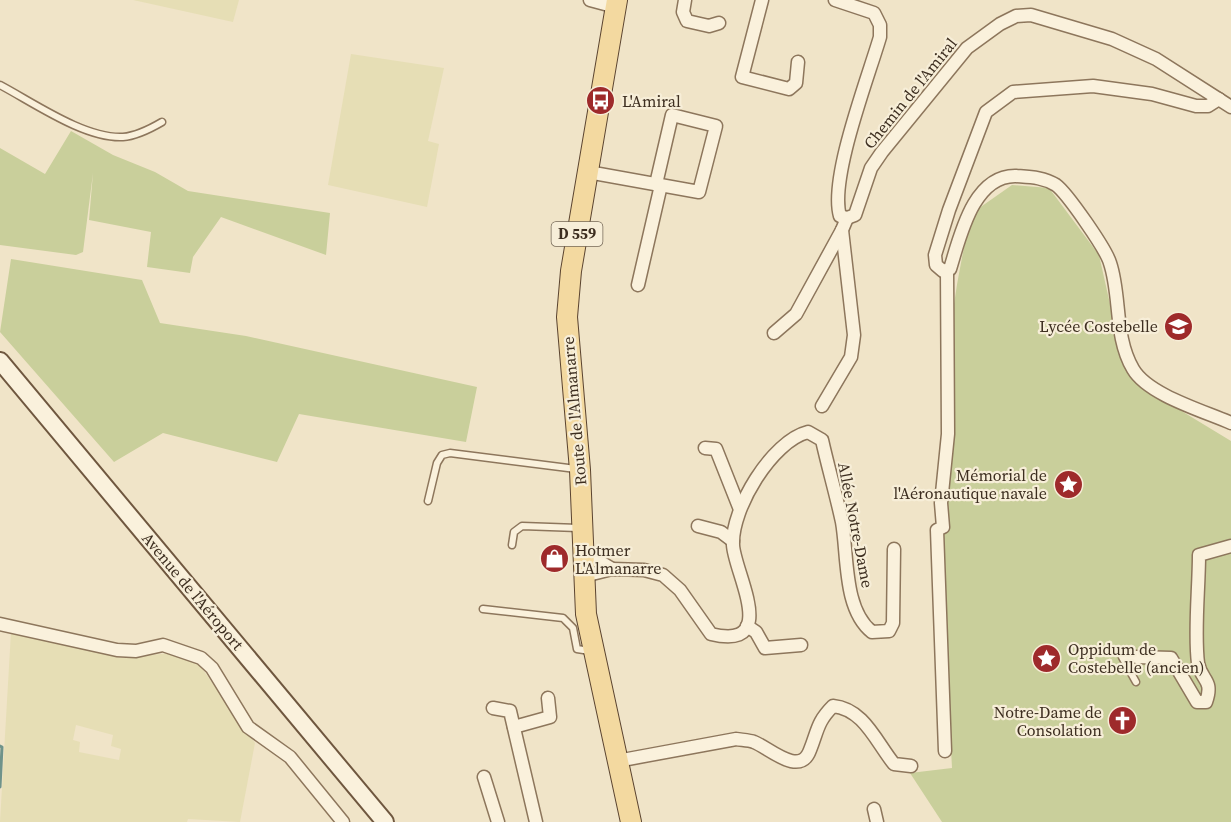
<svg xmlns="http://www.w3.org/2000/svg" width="1231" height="822" viewBox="0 0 1231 822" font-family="'Source Serif 4',serif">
	<rect width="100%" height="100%" fill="#f0e4c8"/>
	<g fill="#e6deb5" fill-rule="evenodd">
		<polygon points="133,0 239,0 233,22"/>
		<polygon points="351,54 444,68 428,141 439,144 427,207 328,185"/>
		<path d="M11,632L122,658L171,653L196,660L255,743L240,822L188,819L187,822H0ZM76,725L113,735L111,746L121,749L119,760L79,752L80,742L73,740Z"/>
	</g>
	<g fill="#c9cf9b">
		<polygon points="71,131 113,155 155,172 188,191 330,213 326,255 221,217 193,257 190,273 147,267 151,232 89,220 93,173 83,252 76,255 0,245 0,148 45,174"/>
		<path d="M1012,185L1049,188L1099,255L1119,344L1137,384L1231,441V822H942L910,773L952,768C943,583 926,394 972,213Z"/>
		<polygon points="11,259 142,280 160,323 246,336 477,387 466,442 299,414 277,462 163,433 114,462 0,332"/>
	</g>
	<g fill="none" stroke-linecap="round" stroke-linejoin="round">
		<polyline stroke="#6f938a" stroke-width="3" points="0,746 2,747 0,787"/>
		<defs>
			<g id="service">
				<path d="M0,85C34,103 85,139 123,137C137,136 150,129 162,122"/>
				<polyline points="428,501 437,463 442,455 450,453 576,469"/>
				<polyline points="512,545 514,532 522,526 578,528"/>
				<polyline points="483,609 563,618 573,628 577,649 590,651"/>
				<polyline points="1135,657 1122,657 1136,682"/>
			</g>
			<g id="minor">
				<polyline points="590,0 616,7"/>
				<polyline points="685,0 683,12 687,21 709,26 719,23"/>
				<polyline points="762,0 742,77 789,89 796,83 798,62"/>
				<path d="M835,0L874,13L880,25V37C868,78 829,179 840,216L847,218L855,215L871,168L882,152L967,48L1000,24L1016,16L1031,15L1112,39L1156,59L1231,107"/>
				<path d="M1219,99L1208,106H1196L1152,94L1093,86L1013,92L986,112L949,210L935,255L936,265L943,271L950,269C960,237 973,175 1016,176C1030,177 1043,177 1056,185C1067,193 1106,249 1110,263C1121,295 1114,337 1133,369C1148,395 1204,411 1231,423"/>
				<polyline points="588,172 699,192 716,126 672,115 656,184"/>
				<polyline points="638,285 661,185"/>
				<polyline points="774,333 796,314 842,230"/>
				<polyline points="822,406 851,357 854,335 842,230 847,218"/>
				<polyline points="705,448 716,449 739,507"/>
				<polyline points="698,526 721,532 733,541"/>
				<polyline points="583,561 597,560 612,569"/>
				<path d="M584,576L612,569L644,570L663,575L680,590L711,634C781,651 734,572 733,545C731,509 772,441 808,432L822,440C828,467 836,494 842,522C848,555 843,609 872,632L889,631L893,623L894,549"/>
				<polyline points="0,624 117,650 136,651 163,645 201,658 212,668 248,727 290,757 343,822"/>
				<polyline points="747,626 756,632 765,648 801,645"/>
				<path d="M1136,657L1171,658L1197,702H1206C1214,679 1201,681 1198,663C1194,632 1199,588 1199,555L1231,546"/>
				<polyline points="493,708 510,711 536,822"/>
				<polyline points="514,727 550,717 548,698"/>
				<polyline points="945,751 937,530 943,527 941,503 948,434 947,270"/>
				<path d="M617,761L736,739C741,740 749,740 754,742C768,747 800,778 810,750C818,730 817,722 833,706C864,709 876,742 894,764L911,766"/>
				<polyline points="484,777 498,822"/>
				<polyline points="874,809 877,822"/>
			</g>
			<polyline id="secondary" points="0,361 385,822"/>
			<polyline id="primary" points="617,0 571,271 567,317 580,470 586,614 631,822"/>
		</defs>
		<use href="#service" stroke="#8d765c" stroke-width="9"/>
		<use href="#minor" stroke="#8d765c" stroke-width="15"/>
		<use href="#secondary" stroke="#6f573f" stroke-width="20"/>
		<use href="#primary" stroke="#5b4430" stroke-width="22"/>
		<use href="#service" stroke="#faf1dc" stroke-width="6"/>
		<use href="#minor" stroke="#faf1dc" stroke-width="12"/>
		<use href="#secondary" stroke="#faf1dc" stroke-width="16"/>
		<use href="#primary" stroke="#f3d9a0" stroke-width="20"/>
	</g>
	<defs>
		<symbol id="bus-disc" viewBox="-11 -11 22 22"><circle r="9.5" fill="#9e2a2b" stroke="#f7eed8"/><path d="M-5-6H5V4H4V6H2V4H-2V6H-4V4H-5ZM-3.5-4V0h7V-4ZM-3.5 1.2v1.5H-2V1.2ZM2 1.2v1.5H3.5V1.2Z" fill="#fff"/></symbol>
		<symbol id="school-disc" viewBox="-11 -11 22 22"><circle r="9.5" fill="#9e2a2b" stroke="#f7eed8"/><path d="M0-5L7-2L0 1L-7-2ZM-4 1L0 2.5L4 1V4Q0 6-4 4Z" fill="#fff"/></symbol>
		<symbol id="sight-disc" viewBox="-11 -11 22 22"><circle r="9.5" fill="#9e2a2b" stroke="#f7eed8"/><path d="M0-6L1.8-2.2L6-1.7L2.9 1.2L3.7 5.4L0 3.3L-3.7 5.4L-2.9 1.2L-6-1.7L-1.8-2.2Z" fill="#fff"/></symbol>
		<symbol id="shop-disc" viewBox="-11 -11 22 22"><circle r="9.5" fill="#9e2a2b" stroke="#f7eed8"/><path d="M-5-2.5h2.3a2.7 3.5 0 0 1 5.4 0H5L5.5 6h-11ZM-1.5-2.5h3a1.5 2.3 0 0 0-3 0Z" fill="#fff"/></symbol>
		<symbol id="church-disc" viewBox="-11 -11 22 22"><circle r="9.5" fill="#9e2a2b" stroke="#f7eed8"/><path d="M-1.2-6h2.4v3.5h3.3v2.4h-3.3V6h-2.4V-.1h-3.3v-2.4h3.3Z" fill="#fff"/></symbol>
	</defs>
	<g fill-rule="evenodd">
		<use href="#bus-disc" x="584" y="84" width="33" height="33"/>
		<use href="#school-disc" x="1162" y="310" width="33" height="33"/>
		<use href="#sight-disc" x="1052" y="468" width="33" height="33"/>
		<use href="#shop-disc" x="538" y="542" width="33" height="33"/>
		<use href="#sight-disc" x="1030" y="642" width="33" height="33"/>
		<use href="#church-disc" x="1106" y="704" width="33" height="33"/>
	</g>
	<g text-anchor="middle" stroke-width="4.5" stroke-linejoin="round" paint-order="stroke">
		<rect fill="#f7eed8" stroke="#756857" stroke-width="1.5" x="551.5" y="222" width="51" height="24" rx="4.5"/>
		<g font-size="15" font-weight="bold" fill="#3d2e20">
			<text x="577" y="239">D 559</text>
		</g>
		<g font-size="16" fill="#3d2e20" stroke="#f7eed8">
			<text transform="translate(910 93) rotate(-51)" y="6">Chemin de l'Amiral</text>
			<text transform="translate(574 411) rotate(-95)" y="6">Route de l'Almanarre</text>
			<text transform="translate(856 525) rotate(79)" y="6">Allée Notre-Dame</text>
			<text transform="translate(193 591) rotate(50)" y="6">Avenue de l'Aéroport</text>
		</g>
		<g font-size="16" fill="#3d2e20" stroke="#f7eed8" text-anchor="start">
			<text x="622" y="107">L'Amiral</text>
			<text x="1158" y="332" text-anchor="end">Lycée Costebelle</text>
			<text x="1047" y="481" text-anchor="end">Mémorial de<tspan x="1047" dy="18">l'Aéronautique navale</tspan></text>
			<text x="575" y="556">Hotmer<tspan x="575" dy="18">L'Almanarre</tspan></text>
			<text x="1068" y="655">Oppidum de<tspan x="1068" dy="18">Costebelle (ancien)</tspan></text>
			<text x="1102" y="718" text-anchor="end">Notre-Dame de<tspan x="1102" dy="18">Consolation</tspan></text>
		</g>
	</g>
</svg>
